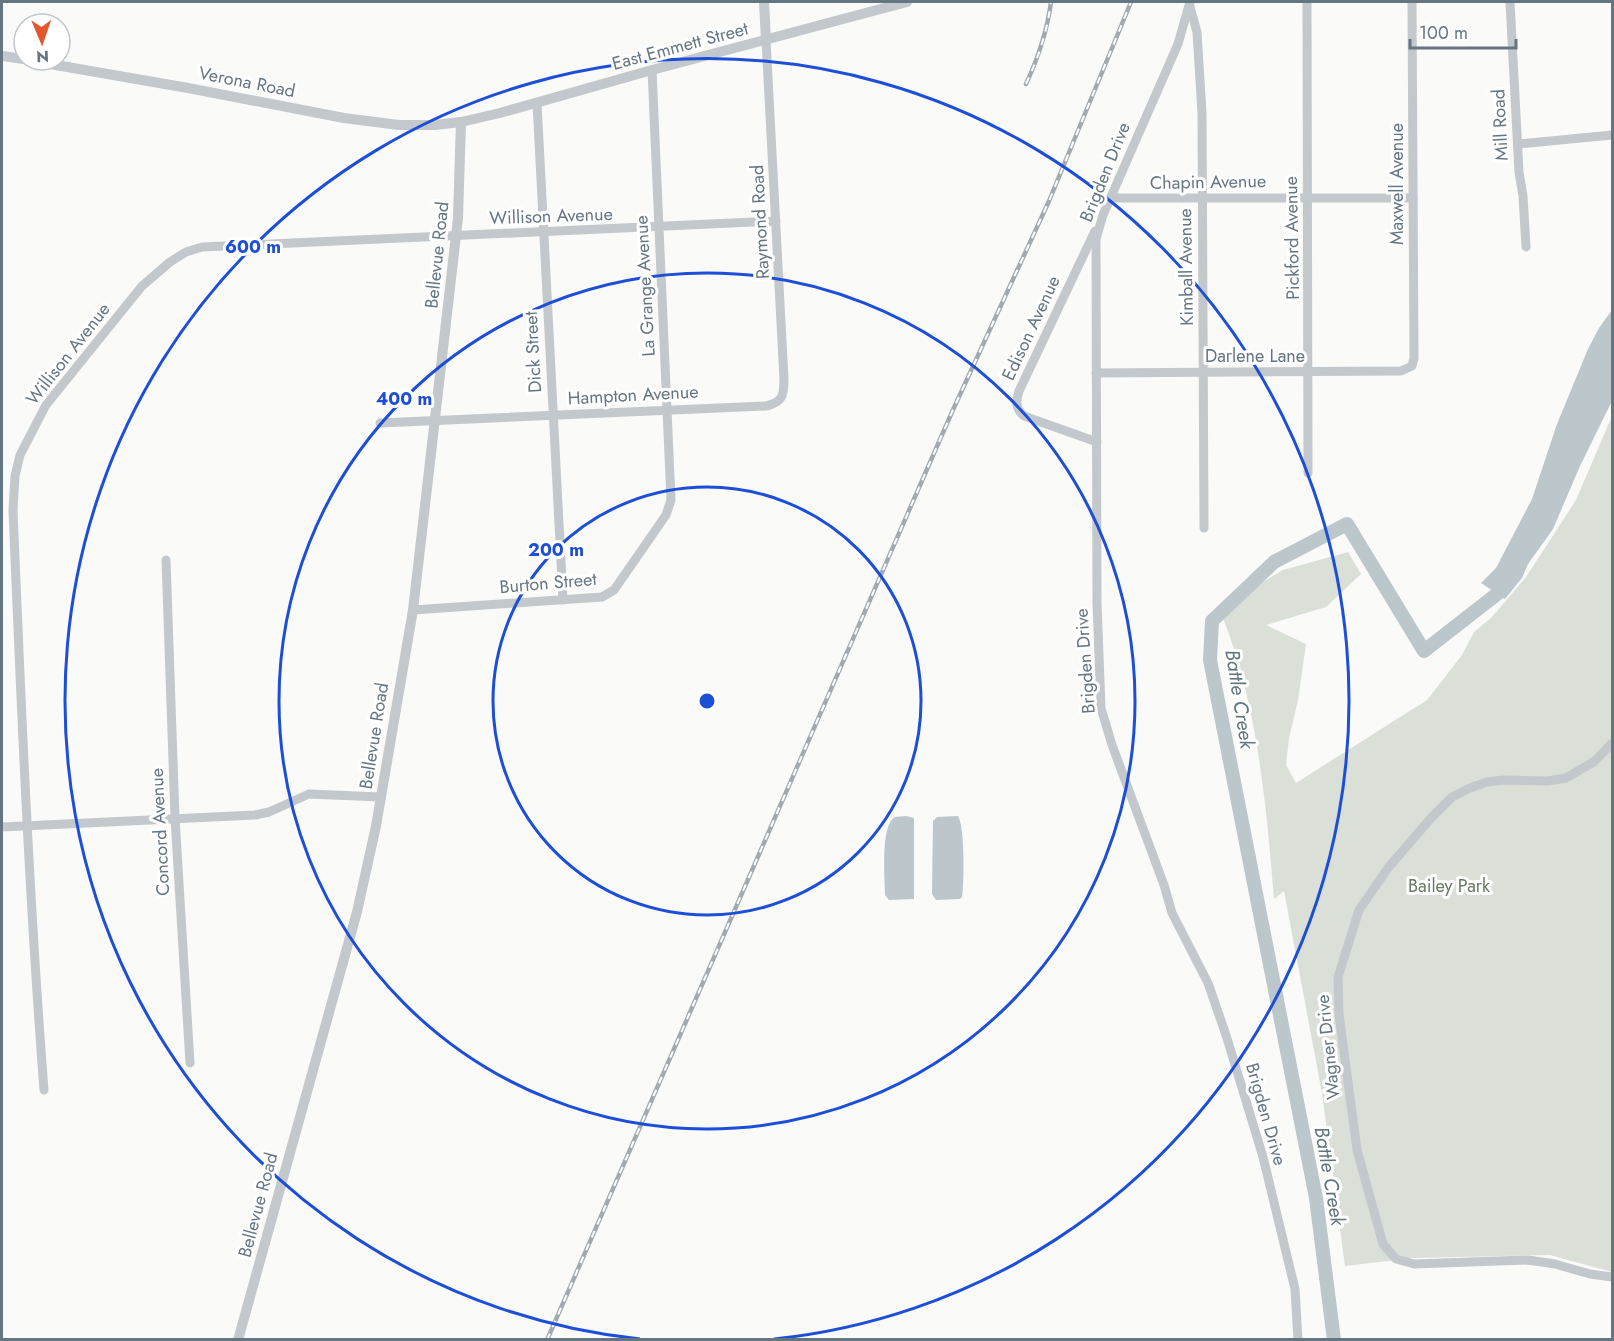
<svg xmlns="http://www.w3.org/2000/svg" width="1614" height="1341" viewBox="0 0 1614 1341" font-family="Jost,sans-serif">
	<rect width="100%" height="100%" fill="#fafaf8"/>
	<path fill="#dadfd7" d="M1612,416V1272L1550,1255L1413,1258L1345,1266L1322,1093L1284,891L1274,899C1266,804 1258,707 1223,618L1246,592L1283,570L1348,552L1361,574L1326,607L1266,625L1306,644L1298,700L1289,738L1286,765L1296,783L1427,700L1462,655L1474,632L1492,617L1526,577L1576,500Z"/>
	<g fill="#bbc7cb">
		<polygon points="1612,310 1612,401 1580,466 1553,529 1528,564 1522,578 1505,599 1481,583 1496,568 1532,499 1557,424 1588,349 1599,328"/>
		<path d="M958,816C965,828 964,883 962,897L960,899L936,900L932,894L933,821L937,817Z"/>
		<path d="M895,817L906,816L914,818V899L889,900L885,895C885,878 880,825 895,817Z"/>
	</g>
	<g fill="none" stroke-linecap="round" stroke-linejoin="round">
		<polyline stroke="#bbc7cb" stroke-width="14" points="1334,1340 1316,1198 1210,660 1212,621 1274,562 1347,524 1424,651 1497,594 1506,580"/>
		<g stroke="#c3c8cc" stroke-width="9">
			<polyline points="1190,2 1178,44 1103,215 1096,239 1097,603 1101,708 1112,745 1164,885 1172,913 1208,983 1226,1035 1263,1157 1295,1289 1298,1340"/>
			<polyline points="1307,2 1308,473"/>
			<polyline points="1510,2 1519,172 1523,196 1526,247"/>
			<polyline points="1190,7 1197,32 1202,113 1204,528"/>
			<polyline points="537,103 563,600"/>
			<polyline points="1518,144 1612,135"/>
			<polyline points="1111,198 1413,198"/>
			<path d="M1095,231L1019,391C1016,401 1015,408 1024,416L1097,442"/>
			<polyline points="1096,373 1401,371 1412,366 1414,358 1412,2"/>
			<path d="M380,423L766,406C783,402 784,395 784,379L766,40"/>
			<polyline points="166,560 175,818 190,1063"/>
			<polyline points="413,610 602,597 614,590 666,515 671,500 652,70"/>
			<polyline points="1612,743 1595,761 1566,778 1548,781 1504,780 1487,782 1470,788 1452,797 1431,818 1388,868 1359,910 1338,977 1339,1014 1357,1150 1383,1244 1396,1259 1414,1264 1528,1260 1555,1264 1590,1274 1612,1277"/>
			<polyline points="2,827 255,815 269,812 309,794 380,797"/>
			<path d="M44,1090C29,896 21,703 13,510L15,476L20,455L46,405L142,286L170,262L186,252L202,247L776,221"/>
		</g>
		<g stroke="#c3c8cc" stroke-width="10">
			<polyline points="764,2 766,40"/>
			<polyline points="2,56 24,59"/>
			<polyline points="27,60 188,88 344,118 399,125 435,125 461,122 500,113 652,70 907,2"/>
			<polyline points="238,1340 357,912 376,826 413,610 458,218 461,122"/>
		</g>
		<defs>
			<g id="rail">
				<path d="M1026,84C1039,56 1047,32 1051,2"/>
				<polyline points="547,1340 952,412 1049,201 1131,2"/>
			</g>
		</defs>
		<use href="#rail" stroke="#a2aab0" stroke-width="4.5"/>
		<use href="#rail" stroke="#fff" stroke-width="2" stroke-dasharray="7" stroke-linecap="butt"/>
	</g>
	<g fill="none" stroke="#1d4ed8" stroke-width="3">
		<circle cx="707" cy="701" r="214"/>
		<circle cx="707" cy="701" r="428"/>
		<path d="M640 1339A642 642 0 1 1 774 1339"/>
	</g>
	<g text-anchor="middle" stroke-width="6" stroke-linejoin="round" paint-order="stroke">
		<g font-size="18" fill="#657683" stroke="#fff">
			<text transform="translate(680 46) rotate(-15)" y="6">East Emmett Street</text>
			<text transform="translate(247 82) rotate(11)" y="6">Verona Road</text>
			<text transform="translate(1500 125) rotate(-93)" y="6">Mill Road</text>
			<text transform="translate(1105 172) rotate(-68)" y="6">Brigden Drive</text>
			<text transform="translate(1208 182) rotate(-1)" y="6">Chapin Avenue</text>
			<text transform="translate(1397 184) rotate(-90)" y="6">Maxwell Avenue</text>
			<text transform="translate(551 216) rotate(-2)" y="6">Willison Avenue</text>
			<text transform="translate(760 222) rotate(-93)" y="6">Raymond Road</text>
			<text transform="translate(1292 238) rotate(-91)" y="6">Pickford Avenue</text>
			<text transform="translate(437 255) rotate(-84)" y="6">Bellevue Road</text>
			<text transform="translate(1186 267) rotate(-91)" y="6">Kimball Avenue</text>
			<text transform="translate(645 286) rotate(-93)" y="6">La Grange Avenue</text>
			<text transform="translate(1031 328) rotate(-65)" y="6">Edison Avenue</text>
			<text transform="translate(533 352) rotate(-93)" y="6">Dick Street</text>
			<text transform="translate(68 354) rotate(-52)" y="6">Willison Avenue</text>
			<text x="1255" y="362">Darlene Lane</text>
			<text transform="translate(633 395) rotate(-3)" y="6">Hampton Avenue</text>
			<text transform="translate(548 583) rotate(-5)" y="6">Burton Street</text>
			<text transform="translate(1085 661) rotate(-94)" y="6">Brigden Drive</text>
			<text transform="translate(374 736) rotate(-81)" y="6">Bellevue Road</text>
			<text transform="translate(160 832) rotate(-93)" y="6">Concord Avenue</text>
			<text transform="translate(1328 1047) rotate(-96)" y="6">Wagner Drive</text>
			<text transform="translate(1266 1114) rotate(74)" y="6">Brigden Drive</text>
			<text transform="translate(258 1205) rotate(-75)" y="6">Bellevue Road</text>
		</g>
		<g font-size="18" fill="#687a64" stroke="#fff">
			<text x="1449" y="892">Bailey Park</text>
		</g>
		<g font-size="20" font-style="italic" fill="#60757c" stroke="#fff">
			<text transform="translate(1240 699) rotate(81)" y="7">Battle Creek</text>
			<text transform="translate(1330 1176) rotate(80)" y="7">Battle Creek</text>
		</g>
	</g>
	<circle cx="707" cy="701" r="9" fill="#1d4ed8" stroke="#fff" stroke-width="3"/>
	<g font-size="18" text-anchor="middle" font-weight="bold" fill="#1d4ed8" stroke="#fff" stroke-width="6" stroke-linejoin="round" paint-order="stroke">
		<text x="253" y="253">600 m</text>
		<text x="404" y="405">400 m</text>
		<text x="556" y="556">200 m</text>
	</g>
	<rect width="1614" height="1341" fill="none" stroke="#657683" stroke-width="6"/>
	<g transform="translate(42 42) rotate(178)"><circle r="28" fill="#ffffff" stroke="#c1c8cd" stroke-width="1.5"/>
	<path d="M0-4.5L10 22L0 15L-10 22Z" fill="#e4572e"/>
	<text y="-9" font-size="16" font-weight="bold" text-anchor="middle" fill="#657683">N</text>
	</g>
	<path d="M1410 39v9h106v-9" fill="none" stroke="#657683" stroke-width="3"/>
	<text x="1419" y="39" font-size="18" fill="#657683" stroke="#ffffff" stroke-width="4.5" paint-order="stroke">100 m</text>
</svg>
